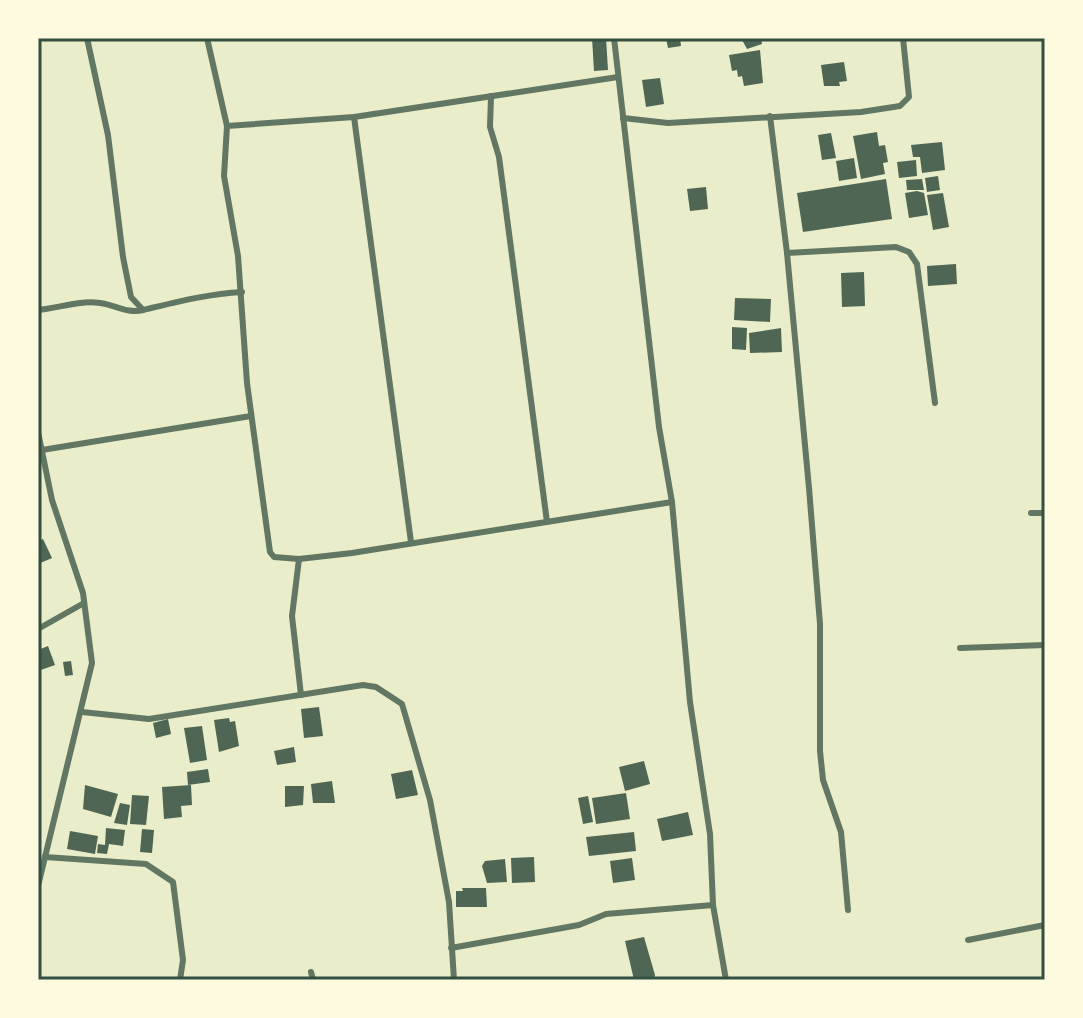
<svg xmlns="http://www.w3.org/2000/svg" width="1083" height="1018" viewBox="0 0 1083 1018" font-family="Cabin,sans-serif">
	<rect width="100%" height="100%" fill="#e9edc9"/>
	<g fill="#4f6655">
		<polygon points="592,38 606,38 608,70 594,71"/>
		<polygon points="666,38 680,38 681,46 668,48"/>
		<polygon points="741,38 761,38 762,44 747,49"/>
		<polygon points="760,50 763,83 744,86 742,76 738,77 737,70 732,71 729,55"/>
		<polygon points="844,62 847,81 839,82 840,86 824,86 821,65"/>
		<polygon points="660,78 664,104 646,107 642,80"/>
		<polygon points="877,132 879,146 885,145 888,162 883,163 885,174 861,179 853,136"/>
		<polygon points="831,133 836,158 822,160 818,135"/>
		<polygon points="942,142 945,170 922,173 920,157 913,157 911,145"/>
		<polygon points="854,158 857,178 839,181 836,161"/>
		<polygon points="916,160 917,176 899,178 897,162"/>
		<polygon points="938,176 940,190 927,192 925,178"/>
		<polygon points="886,179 892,219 803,232 797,193"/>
		<polygon points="922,179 924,190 907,190 906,180"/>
		<polygon points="706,187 708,209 690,211 687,189"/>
		<polygon points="917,191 924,193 928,215 909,218 905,193"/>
		<polygon points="943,193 949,227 933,230 927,195"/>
		<polygon points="956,264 957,284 928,286 927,266"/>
		<polygon points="864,272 865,306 842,307 841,273"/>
		<polygon points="735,298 771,299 770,322 734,320"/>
		<polygon points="732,327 747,328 746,350 732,349"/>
		<polygon points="781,328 782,352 750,353 749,333"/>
		<polygon points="43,539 52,558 38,564 38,541"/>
		<polygon points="48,646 55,665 38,671 38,650"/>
		<polygon points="71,661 73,675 65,676 63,662"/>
		<polygon points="319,707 323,736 304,738 301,709"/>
		<polygon points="229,718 230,722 235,721 239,746 219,752 214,720"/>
		<polygon points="168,719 171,734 156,738 153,723"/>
		<polygon points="202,726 207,760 190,763 184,728"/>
		<polygon points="294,747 296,762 277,765 274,751"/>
		<polygon points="644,761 650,784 625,791 619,767"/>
		<polygon points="208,769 210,782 188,785 187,772"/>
		<polygon points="412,770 418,795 396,799 391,774"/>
		<polygon points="332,781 335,803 313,803 311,784"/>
		<polygon points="85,785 118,794 111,817 83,809"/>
		<polygon points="191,785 192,805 181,806 182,817 164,819 162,787"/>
		<polygon points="285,786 304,786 303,805 285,807"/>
		<polygon points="626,793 630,819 596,824 592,798"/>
		<polygon points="132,795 149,796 146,825 130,824"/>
		<polygon points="588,796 593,822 583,824 578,798"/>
		<polygon points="120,803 130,805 127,825 114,823"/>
		<polygon points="688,812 693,835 662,841 657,819"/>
		<polygon points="106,828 125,830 123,846 109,844 107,854 97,853 98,844 105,845"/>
		<polygon points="142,829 154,830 152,853 140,852"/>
		<polygon points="70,831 98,836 95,854 67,849"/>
		<polygon points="634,832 636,851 589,856 586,837"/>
		<polygon points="534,857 535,882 512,883 511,858"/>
		<polygon points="632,858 635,880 613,883 610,861"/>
		<polygon points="505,859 507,882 487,883 482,866 485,861"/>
		<polygon points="462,888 486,888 487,907 456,907 456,891 463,891"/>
		<polygon points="644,937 655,975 654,980 634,980 625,941"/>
	</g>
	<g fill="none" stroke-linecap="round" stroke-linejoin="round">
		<g stroke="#617663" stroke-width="6">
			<polyline points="87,38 108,135 123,257 131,297 143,310"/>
			<polyline points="207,38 227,126 224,176 238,256 247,383 270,552 274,557 299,559 352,553 672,502"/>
			<polyline points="614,38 659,427 672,502 690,702 710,834 713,905 726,980"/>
			<polyline points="491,96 490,127 499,157 547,522"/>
			<polyline points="770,116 787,253 809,488 820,624 820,751 823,780 841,832 848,910"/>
			<polyline points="354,117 411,542"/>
			<polyline points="623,118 668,123 861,112 900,106 909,97 903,38"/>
			<polyline points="227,126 354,117 618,77"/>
			<polyline points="787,253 896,247 909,252 917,264 935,403"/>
			<path d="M38,310C59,308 79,300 100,303C116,305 127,314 143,310C177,302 207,294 242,292"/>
			<polyline points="38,432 52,500 83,593 92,663 38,886"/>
			<polyline points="42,450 251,416"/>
			<polyline points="1031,513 1045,513"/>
			<polyline points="299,559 292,616 301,695"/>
			<polyline points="38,629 84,603"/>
			<polyline points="960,648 1045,645"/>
			<polyline points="82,712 149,719 363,685 376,687 402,704 430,800 449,902 454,980"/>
			<polyline points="45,857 146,864 173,882 183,960 180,980"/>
			<polyline points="968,940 1045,925"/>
			<polyline points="451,948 579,925 606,914 713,905"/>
			<polyline points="311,972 313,980"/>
		</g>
	</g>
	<rect width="1083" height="1018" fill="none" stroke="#fefae0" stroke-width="80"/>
	<rect x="40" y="40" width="1003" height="938" fill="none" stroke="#344e41" stroke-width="3"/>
</svg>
